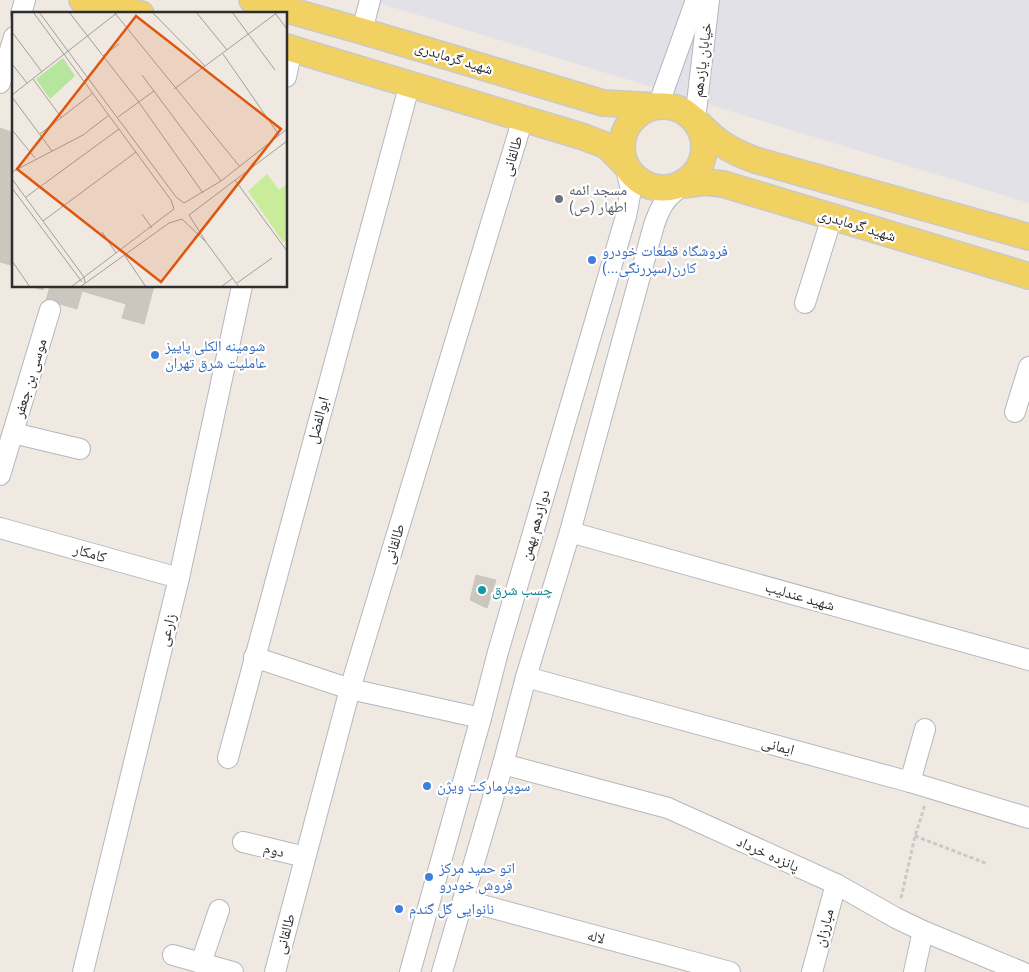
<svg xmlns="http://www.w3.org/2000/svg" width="1029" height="972" viewBox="0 0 1029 972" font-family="'Roboto Condensed','Noto Naskh Arabic',sans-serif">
	<rect width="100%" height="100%" fill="#efe9e1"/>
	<polygon fill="#e3e1e8" points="369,0 1029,0 1029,203"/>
	<g fill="#cbc7bf" stroke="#cbc5ba">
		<polygon points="0,128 11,132 12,145 14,146 14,266 0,262"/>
		<polygon points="30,286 44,286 43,290"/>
		<polygon points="50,286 154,286 144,324 122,318 126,304 82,291 77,309 46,300"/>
		<polygon points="476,575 496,580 487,608 470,600"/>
	</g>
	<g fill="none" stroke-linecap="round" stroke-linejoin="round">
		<defs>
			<g id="minor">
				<polyline points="21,14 25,0"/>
				<polyline points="362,31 370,0"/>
				<polyline points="286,77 292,48"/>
				<polyline points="0,83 14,37"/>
				<polyline points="658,106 696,0"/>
				<polyline points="695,120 709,0"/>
				<polyline points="805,303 832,217"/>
				<polyline points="1015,412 1029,367"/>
				<polyline points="13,433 80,449"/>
				<polyline points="0,475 50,310"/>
				<polyline points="0,528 179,578"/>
				<polyline points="570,532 1029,660"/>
				<polyline points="254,657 350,689 481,718"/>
				<polyline points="526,677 910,782 1029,818"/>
				<polyline points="228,758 410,83"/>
				<polyline points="503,764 668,808 836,884 896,918 923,931 1022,972"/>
				<polyline points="910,782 925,729"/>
				<polyline points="243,842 305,857"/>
				<polyline points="463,900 730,972"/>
				<polyline points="173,955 233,972"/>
				<polyline points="201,963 219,910"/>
				<polyline points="83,972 179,578 242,286"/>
				<polyline points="275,972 350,689 523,118"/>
				<polyline points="410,972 481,718 498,652 626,216 631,190 625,164"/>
				<path d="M442,972L503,764L526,677L570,532L654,225C661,205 665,198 683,185"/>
				<polyline points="812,972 836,884"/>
				<polyline points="914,972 923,931"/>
			</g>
			<g id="major">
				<polyline points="82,0 141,14"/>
				<polyline points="252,0 362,31 603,103 658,106"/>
				<polyline points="286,47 584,137 607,146 625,164"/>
				<circle cx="663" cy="147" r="41"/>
				<path d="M695,120C717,142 726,149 755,160L1029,237"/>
				<polyline points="683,185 706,182 723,184 1029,276"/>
			</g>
		</defs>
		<use href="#minor" stroke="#b4b7c1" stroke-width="22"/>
		<use href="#major" stroke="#c9c9c9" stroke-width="28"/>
		<g stroke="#c9c9c9" stroke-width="3" stroke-dasharray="4 2.5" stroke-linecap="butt">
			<polyline points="915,836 988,864"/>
			<polyline points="901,898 915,836 925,805"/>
		</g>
		<use href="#minor" stroke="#fff" stroke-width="20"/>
		<use href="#major" stroke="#f2d163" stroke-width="25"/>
	</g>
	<circle fill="#6b7280" stroke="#fff" stroke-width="2" cx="559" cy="199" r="5"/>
	<g fill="#3f7fe0" stroke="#fff" stroke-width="2">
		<circle cx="592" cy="260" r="5"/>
		<circle cx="155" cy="355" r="5"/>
		<circle cx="427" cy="786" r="5"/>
		<circle cx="429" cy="877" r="5"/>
		<circle cx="399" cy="909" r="5"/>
	</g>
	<circle fill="#0f9aa8" stroke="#fff" stroke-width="2" cx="482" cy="590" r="5"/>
	<g text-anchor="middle" stroke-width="4.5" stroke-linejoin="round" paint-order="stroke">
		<g font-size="15" fill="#2e2e2e" stroke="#fff">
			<text transform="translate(454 58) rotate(17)" y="5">شهید گرمابدری</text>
			<text transform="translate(702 60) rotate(-83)" y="5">خیابان یازدهم</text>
			<text transform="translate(512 156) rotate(-73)" y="5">طالقانی</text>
			<text transform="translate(857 225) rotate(17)" y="5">شهید گرمابدری</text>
			<text transform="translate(30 378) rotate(-73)" y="5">موسی بن جعفر</text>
			<text transform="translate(318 420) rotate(-75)" y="5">ابوالفضل</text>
			<text transform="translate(535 525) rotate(-74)" y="5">دوازدهم بهمن</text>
			<text transform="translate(394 544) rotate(-73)" y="5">طالقانی</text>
			<text transform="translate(90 553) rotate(16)" y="5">کامکار</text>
			<text transform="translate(800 596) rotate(16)" y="5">شهید عندلیب</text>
			<text transform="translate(167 630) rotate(-76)" y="5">زارعی</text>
			<text transform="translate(778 746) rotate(15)" y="5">ایمانی</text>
			<text transform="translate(274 850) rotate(14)" y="5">دوم</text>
			<text transform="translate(768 854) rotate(24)" y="5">پانزده خرداد</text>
			<text transform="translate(824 928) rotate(-75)" y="5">مبارزان</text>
			<text transform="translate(285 934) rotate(-75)" y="5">طالقانی</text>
			<text transform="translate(596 937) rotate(15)" y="5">لاله</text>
		</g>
		<g font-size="15" fill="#5b616d" stroke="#fff" text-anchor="start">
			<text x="569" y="195">مسجد ائمه<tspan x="569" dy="17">اطهار (ص)</tspan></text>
		</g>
		<g font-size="15" fill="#366cbe" stroke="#fff" text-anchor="start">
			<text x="602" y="256">فروشگاه قطعات خودرو<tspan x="602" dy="17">کارن(سپررنگی...)</tspan></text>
			<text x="165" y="351">شومینه الکلی پاییز<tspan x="165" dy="17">عاملیت شرق تهران</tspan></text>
			<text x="437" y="791">سوپرمارکت ویژن</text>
			<text x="439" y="873">اتو حمید مرکز<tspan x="439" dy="17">فروش خودرو</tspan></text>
			<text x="409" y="914">نانوایی گل گندم</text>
		</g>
		<g font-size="15" fill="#0d838f" stroke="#fff" text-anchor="start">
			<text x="492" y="595">چسب شرق</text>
		</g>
	</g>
	<g transform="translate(12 12)">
		<rect width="275" height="275" fill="#efe9e1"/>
		<path d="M51,46L63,64L38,87L24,67Z" fill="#b6e59e"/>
		<path d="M255,162L267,178L275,172V228L271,230L236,179Z" fill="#c9ec9a"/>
		<path fill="none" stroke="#a29e99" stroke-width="1" d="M21,0L159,188L162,197M27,0L164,185L172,191M57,0L126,89L191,181M102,0L228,155M140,0L193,54M184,0L215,38M220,0L263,58M263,1L275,17M0,20L30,60M211,42L267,123M91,44L107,32M0,52L15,71M130,63L209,169M21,67L49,105M162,77L266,0M0,83L106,0M0,85L40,139M106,105L142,79M0,118L23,146M28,122L81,81M0,160L71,123L97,103M0,167L72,265L73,271M223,168L275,239M0,176L70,270M14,185L107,117M172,191L209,169L275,117M130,202L140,216M177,203L275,129M170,207L194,230L177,203M31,209L124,140M90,220L104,241M194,230L227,275M113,244L134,275M0,249L18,275M225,271L260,246M59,275L162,197M68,275L157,211L170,207M209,275L221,266"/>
		<path fill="#df570e" fill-opacity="0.15" stroke="#df570e" stroke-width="2.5" d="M124,4L269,117L149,270L5,157Z"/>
		<rect width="275" height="275" fill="none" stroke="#2e2e2e" stroke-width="2.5"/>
	</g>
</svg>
